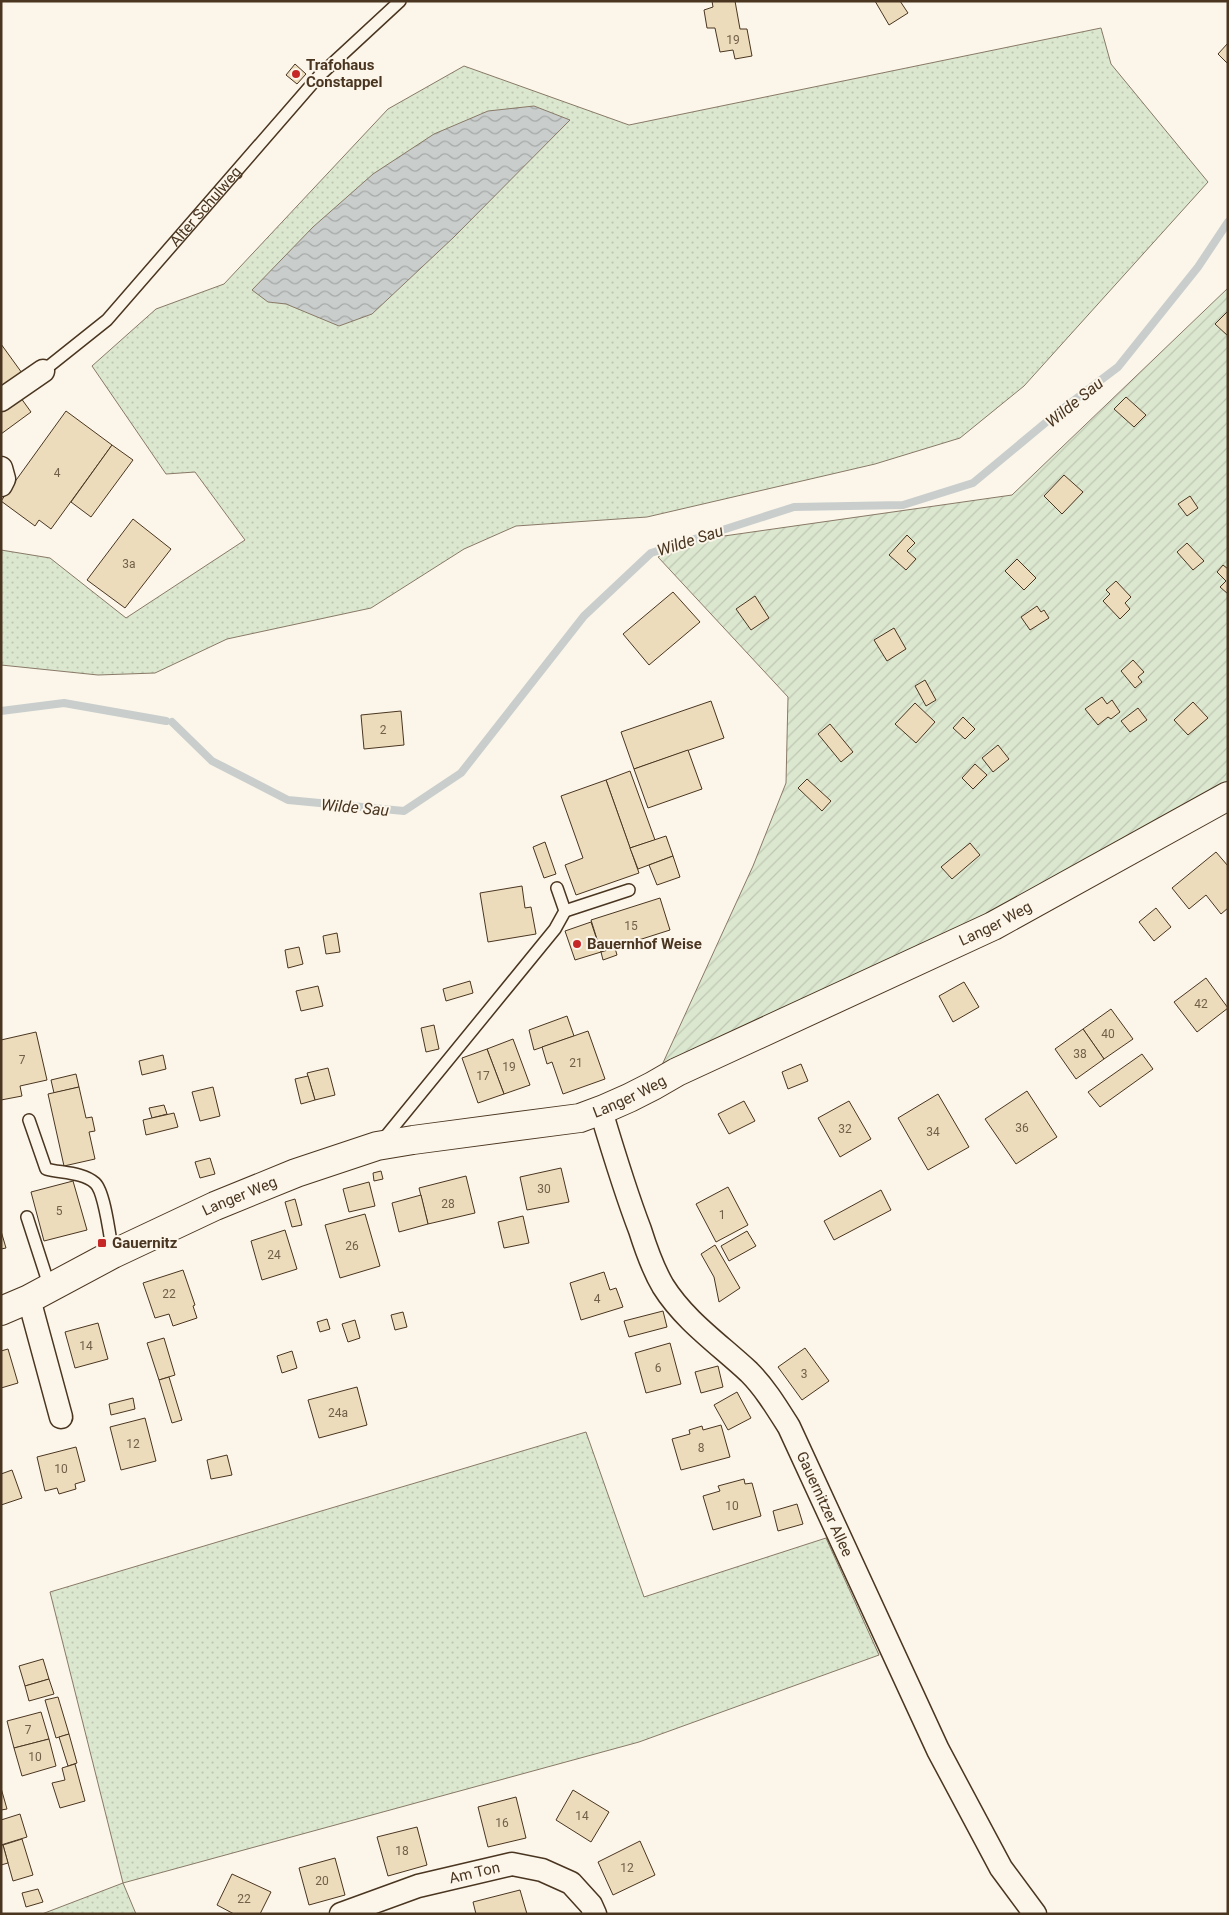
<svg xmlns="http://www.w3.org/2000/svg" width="1229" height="1915" viewBox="0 0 1229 1915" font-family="Roboto,sans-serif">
	<defs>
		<pattern id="grass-dots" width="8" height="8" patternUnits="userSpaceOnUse" patternTransform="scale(1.25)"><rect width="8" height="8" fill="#dce7d0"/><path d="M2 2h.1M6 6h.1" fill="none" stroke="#bec7b2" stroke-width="1.8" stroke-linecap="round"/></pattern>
		<pattern id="garden-furrows" width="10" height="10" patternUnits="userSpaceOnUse" patternTransform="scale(1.25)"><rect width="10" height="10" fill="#dce7d0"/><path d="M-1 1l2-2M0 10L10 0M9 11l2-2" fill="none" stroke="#bec7b2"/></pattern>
		<pattern id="water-waves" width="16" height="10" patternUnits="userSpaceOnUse" patternTransform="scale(1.25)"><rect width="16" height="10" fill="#c9cecd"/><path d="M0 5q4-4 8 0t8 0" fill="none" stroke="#a5a8a6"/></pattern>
	</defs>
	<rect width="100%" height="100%" fill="#fbf6e9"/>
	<g fill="url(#grass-dots)" stroke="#887966">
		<polygon points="1101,28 1111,64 1208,182 1024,386 960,438 875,464 647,517 516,526 464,549 371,608 227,639 155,673 98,675 1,665 1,550 50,558 126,618 245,540 195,472 166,474 92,366 156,309 224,284 388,109 464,66 629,125"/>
		<polygon points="586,1432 644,1597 826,1538 879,1655 639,1742 123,1883 136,1914 42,1914 123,1883 50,1592"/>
	</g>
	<polygon fill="url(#garden-furrows)" stroke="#887966" points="1228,288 1228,783 947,939 662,1065 753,866 786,783 788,697 658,557 696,540 1012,495"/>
	<polygon fill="url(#water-waves)" stroke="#887966" points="534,106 570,120 454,237 372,314 339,326 286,304 268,302 252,290 313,227 373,174 434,134 488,111"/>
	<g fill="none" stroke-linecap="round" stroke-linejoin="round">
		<g stroke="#c9cecd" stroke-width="8">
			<polyline points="1,711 64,703 166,721"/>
			<polyline points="172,722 212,761 288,800 404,811 461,773 584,616 651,553 794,507 903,505 973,483 1056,414 1118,367 1198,267 1228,222"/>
		</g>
	</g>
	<g fill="#ecdcbc" stroke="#4a3520">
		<polygon points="712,1 735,1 740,29 747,29 752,56 735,59 733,50 720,52 715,28 707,28 704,10 713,7"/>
		<polygon points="875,1 900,1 908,13 889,25"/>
		<polygon points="1228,43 1228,64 1218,54"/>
		<polygon points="295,64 306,74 297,84 286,75"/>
		<polygon points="1228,311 1228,336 1215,324"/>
		<polygon points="1,344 22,373 1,387"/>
		<polygon points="18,394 31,412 1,434 1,406"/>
		<polygon points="1126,397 1146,415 1134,427 1114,409"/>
		<polygon points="66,411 112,445 51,529 39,520 35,526 1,501"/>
		<polygon points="112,445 133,460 91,517 71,502"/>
		<polygon points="1064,475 1083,492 1062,514 1044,496"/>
		<polygon points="1190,496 1198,508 1187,516 1178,504"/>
		<polygon points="133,519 171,549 125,608 87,580"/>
		<polygon points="907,535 915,543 907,551 916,559 906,570 889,555"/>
		<polygon points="1187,543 1204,561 1193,570 1177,552"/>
		<polygon points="1017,559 1036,578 1024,590 1005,571"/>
		<polygon points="1223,565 1228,569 1228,594 1220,587 1226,581 1217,572"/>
		<polygon points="1116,581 1131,597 1125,603 1130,609 1120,619 1103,601 1110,594 1106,590"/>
		<polygon points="673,592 700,622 649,665 623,634"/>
		<polygon points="755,596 769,618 751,630 736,609"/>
		<polygon points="1037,606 1041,612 1044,610 1049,618 1030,630 1021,617"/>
		<polygon points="894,628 906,649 887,661 874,640"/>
		<polygon points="1133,660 1144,672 1138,677 1142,682 1135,688 1121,671"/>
		<polygon points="925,680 936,700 926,706 915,686"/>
		<polygon points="1102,697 1107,704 1112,700 1120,712 1111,719 1108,717 1098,725 1085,709"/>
		<polygon points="711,701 724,738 634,769 621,732"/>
		<polygon points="1193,702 1208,718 1188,735 1174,720"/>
		<polygon points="915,703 935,722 916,743 895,724"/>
		<polygon points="1138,708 1147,720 1130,732 1121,721"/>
		<polygon points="401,711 404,745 364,749 361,715"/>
		<polygon points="963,717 975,729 965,739 953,728"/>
		<polygon points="830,724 853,752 841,762 818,734"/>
		<polygon points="998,745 1009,759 993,772 982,758"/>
		<polygon points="688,750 702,789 648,808 634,769"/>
		<polygon points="975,764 987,775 973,789 962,778"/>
		<polygon points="630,771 655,840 630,848 606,780"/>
		<polygon points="807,779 831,801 822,811 798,788"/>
		<polygon points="606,780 639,873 576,895 565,865 583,858 561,796"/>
		<polygon points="666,836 673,856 638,869 630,848"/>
		<polygon points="545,842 556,874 544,878 533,847"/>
		<polygon points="970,843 980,855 952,879 941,867"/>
		<polygon points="1216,852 1228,866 1228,908 1221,914 1206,895 1189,909 1172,888"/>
		<polygon points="673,856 680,877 657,885 649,865"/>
		<polygon points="522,886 525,908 531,907 536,934 488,942 480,893"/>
		<polygon points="660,898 670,930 601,952 591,920"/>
		<polygon points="1156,908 1171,927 1154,941 1139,922"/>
		<polygon points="591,922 601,952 575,960 565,931"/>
		<polygon points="337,933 340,952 326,954 323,936"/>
		<polygon points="299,947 303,964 288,968 285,950"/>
		<polygon points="615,948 617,955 603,960 601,952"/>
		<polygon points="1206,978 1228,1008 1197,1032 1174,1002"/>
		<polygon points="470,981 473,993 446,1001 443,989"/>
		<polygon points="964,982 979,1007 953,1022 939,996"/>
		<polygon points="318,986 323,1006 301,1011 296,991"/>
		<polygon points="1111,1009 1133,1039 1104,1059 1083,1029"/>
		<polygon points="567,1016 574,1036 534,1050 529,1030"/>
		<polygon points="434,1025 439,1049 426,1052 421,1028"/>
		<polygon points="1083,1029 1104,1059 1076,1079 1055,1049"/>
		<polygon points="588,1031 605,1079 563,1094 552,1062 547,1064 542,1047"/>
		<polygon points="36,1032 47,1080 20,1086 22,1096 1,1100 1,1040"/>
		<polygon points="513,1039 530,1085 504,1094 487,1049"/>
		<polygon points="487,1049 504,1094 478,1103 462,1058"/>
		<polygon points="1142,1054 1153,1069 1100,1107 1088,1092"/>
		<polygon points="163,1055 166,1069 142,1075 139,1061"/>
		<polygon points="801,1064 808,1081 788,1089 782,1072"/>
		<polygon points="328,1068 335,1095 315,1100 307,1073"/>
		<polygon points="76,1074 79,1087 54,1093 51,1080"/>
		<polygon points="308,1076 315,1100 301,1104 295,1079"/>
		<polygon points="79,1087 86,1118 92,1117 95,1131 89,1132 95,1159 64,1166 48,1094"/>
		<polygon points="213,1087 220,1116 200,1121 192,1092"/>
		<polygon points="1027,1091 1057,1137 1016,1164 985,1119"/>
		<polygon points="938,1094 969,1147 928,1170 898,1118"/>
		<polygon points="744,1101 755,1121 729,1134 718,1114"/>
		<polygon points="849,1101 871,1139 840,1157 818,1118"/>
		<polygon points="164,1105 167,1114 152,1118 149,1108"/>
		<polygon points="174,1113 178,1127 146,1135 143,1120"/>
		<polygon points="210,1158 215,1174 200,1178 195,1162"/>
		<polygon points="561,1168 569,1202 527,1210 520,1177"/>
		<polygon points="381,1171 383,1179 374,1181 373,1173"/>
		<polygon points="466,1176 475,1213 428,1224 419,1188"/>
		<polygon points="73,1181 87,1230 44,1241 31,1192"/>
		<polygon points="369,1182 375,1206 349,1212 343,1189"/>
		<polygon points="728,1187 748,1225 716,1242 696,1204"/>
		<polygon points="881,1190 891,1210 834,1240 824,1221"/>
		<polygon points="421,1195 428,1224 399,1232 392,1203"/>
		<polygon points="295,1199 302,1225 292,1227 285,1202"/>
		<polygon points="365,1214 380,1266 340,1278 325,1225"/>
		<polygon points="523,1216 529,1243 504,1248 498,1222"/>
		<polygon points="285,1230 297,1269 262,1280 251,1241"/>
		<polygon points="1,1231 6,1248 1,1249"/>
		<polygon points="747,1231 756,1246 729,1261 721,1246"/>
		<polygon points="715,1245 740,1288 719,1302 714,1277 701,1254"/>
		<polygon points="183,1270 195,1305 193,1306 197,1318 173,1326 169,1314 155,1318 143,1283"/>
		<polygon points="604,1272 610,1290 616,1288 623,1307 581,1320 570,1283"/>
		<polygon points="663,1311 667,1327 629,1337 624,1321"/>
		<polygon points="403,1312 407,1327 395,1330 391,1315"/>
		<polygon points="327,1319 330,1329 320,1332 317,1322"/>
		<polygon points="355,1320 360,1338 348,1342 342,1324"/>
		<polygon points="98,1323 108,1359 75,1368 65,1332"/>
		<polygon points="164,1338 175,1375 159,1380 147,1343"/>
		<polygon points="670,1343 681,1384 646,1393 635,1353"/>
		<polygon points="805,1348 829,1381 802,1400 778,1367"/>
		<polygon points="8,1349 18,1383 1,1388 1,1351"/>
		<polygon points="292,1351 297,1368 282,1373 277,1356"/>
		<polygon points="718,1366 723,1387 701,1393 695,1372"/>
		<polygon points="169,1377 182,1420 172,1423 159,1380"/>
		<polygon points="357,1387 367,1425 319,1438 308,1400"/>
		<polygon points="737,1392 751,1418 728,1430 714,1405"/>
		<polygon points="133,1398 135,1409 111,1415 109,1404"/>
		<polygon points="145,1418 156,1461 121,1470 110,1427"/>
		<polygon points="721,1425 730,1457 681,1470 672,1439 690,1434 689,1430 702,1426 703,1430"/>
		<polygon points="76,1447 85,1481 75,1484 76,1489 59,1494 57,1488 45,1491 37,1457"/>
		<polygon points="227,1455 232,1475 211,1479 207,1460"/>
		<polygon points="12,1470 22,1498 1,1505 1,1474"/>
		<polygon points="744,1479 745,1484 752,1483 761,1516 713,1530 703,1496 720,1491 718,1486"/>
		<polygon points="797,1504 803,1524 778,1531 773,1511"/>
		<polygon points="43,1659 49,1679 25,1686 19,1666"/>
		<polygon points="49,1679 54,1694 29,1701 25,1686"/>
		<polygon points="58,1697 69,1734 56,1738 45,1700"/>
		<polygon points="41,1712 49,1739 14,1748 7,1721"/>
		<polygon points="69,1734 77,1763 68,1766 59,1737"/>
		<polygon points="49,1739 56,1766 22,1776 14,1748"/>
		<polygon points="75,1764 85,1801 60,1808 52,1783 65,1780 62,1768"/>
		<polygon points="1,1788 7,1809 1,1810"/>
		<polygon points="573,1790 609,1812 591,1842 556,1820"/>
		<polygon points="516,1797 526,1838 488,1847 478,1807"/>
		<polygon points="20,1814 27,1837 1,1845 1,1820"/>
		<polygon points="417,1827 427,1865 388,1876 377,1837"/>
		<polygon points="22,1839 33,1875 13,1881 3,1845"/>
		<polygon points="640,1841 655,1875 613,1895 598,1862"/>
		<polygon points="1,1845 3,1845 8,1863 1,1865"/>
		<polygon points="335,1858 345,1895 309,1905 299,1868"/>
		<polygon points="232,1874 271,1892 260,1914 234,1914 217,1905"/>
		<polygon points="38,1889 43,1902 26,1907 22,1893"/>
		<polygon points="520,1890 527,1914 476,1914 473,1902"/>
	</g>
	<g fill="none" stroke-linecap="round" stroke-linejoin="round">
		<defs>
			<g id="lane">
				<path id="s1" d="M43,371L107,320L319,76L400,1"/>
				<polyline points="565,911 629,890"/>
				<path d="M29,1120L46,1169C61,1173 83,1172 95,1183C105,1192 110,1239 113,1254"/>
				<polyline points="382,1141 555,929 565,911 557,888"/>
				<polyline points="27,1217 50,1288"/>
			</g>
			<g id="street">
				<polyline points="1,400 43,371"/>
				<polyline points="1,468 4,479 1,485"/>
				<path id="s2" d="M601,1111C613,1151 625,1191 640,1230C646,1249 653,1269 663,1286C685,1321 719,1344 749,1372C765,1388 777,1408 789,1427L938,1750L1001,1868L1035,1914"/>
				<polyline points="29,1299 61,1417"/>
				<path id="s3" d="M341,1914L418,1886L512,1864L542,1870L571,1883L591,1905L595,1914"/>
			</g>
			<g id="secondary">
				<path id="s4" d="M1,1311L29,1299L113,1254L215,1206L296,1173L377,1146L413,1140L580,1118C615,1106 646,1091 677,1072L993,926L1228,796"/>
			</g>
		</defs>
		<use href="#lane" stroke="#4a3520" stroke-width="14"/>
		<use href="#street" stroke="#4a3520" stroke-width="25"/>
		<use href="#secondary" stroke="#4a3520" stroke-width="30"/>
		<use href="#lane" stroke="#fbf6e9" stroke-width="11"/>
		<use href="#street" stroke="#fbf6e9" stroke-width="22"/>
		<use href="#secondary" stroke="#fbf6e9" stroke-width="28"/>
	</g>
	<g fill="#c62828" stroke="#fbf6e9" stroke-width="2">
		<circle cx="296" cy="74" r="5"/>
		<circle cx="577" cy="944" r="5"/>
		<rect x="97" y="1238" width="10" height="10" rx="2.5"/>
	</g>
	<g text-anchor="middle" stroke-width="4" stroke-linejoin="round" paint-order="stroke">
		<g font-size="12" fill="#725f47">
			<text x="733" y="44">19</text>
			<text x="57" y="477">4</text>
			<text x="129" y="568">3a</text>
			<text x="383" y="734">2</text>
			<text x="631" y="930">15</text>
			<text x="1201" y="1008">42</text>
			<text x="1108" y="1038">40</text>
			<text x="1080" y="1058">38</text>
			<text x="22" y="1064">7</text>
			<text x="576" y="1067">21</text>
			<text x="509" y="1071">19</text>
			<text x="483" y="1080">17</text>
			<text x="1022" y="1132">36</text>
			<text x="845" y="1133">32</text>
			<text x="933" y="1136">34</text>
			<text x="544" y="1193">30</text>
			<text x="448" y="1208">28</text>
			<text x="59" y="1215">5</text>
			<text x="722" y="1219">1</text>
			<text x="352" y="1250">26</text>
			<text x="274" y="1259">24</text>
			<text x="169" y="1298">22</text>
			<text x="597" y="1303">4</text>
			<text x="86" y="1350">14</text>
			<text x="658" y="1372">6</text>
			<text x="804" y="1378">3</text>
			<text x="338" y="1417">24a</text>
			<text x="133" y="1448">12</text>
			<text x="701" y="1452">8</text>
			<text x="61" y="1473">10</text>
			<text x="732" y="1510">10</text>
			<text x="28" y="1734">7</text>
			<text x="35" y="1761">10</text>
			<text x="582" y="1820">14</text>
			<text x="502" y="1827">16</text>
			<text x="402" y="1855">18</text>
			<text x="627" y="1872">12</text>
			<text x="322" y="1885">20</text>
			<text x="244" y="1903">22</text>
		</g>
		<g font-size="15" font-weight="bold" fill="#4a3520" stroke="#fbf6e9" text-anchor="start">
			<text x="306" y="70">Trafohaus<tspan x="306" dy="17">Constappel</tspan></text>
			<text x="587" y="949">Bauernhof Weise</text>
			<text x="112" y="1248">Gauernitz</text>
		</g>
		<g font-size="15" fill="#4a3520" stroke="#fbf6e9">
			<text dy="5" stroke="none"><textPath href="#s1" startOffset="232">Alter Schulweg</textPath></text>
			<text dy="5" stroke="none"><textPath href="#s4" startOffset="1075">Langer Weg</textPath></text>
			<text dy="5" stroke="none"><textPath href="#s4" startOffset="670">Langer Weg</textPath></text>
			<text dy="5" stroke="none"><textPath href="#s4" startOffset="265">Langer Weg</textPath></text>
			<text dy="5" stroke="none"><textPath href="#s2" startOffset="461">Gauernitzer Allee</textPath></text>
			<text dy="5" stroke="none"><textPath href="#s3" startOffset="140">Am Ton</textPath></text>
		</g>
		<g font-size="16" font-style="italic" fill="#4a3520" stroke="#fbf6e9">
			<text transform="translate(1074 402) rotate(-39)" y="6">Wilde Sau</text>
			<text transform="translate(690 540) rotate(-18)" y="6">Wilde Sau</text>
			<text transform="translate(355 807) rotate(5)" y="6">Wilde Sau</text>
		</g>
	</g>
	<rect width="1229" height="1915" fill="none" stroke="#4a3520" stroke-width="5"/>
</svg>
